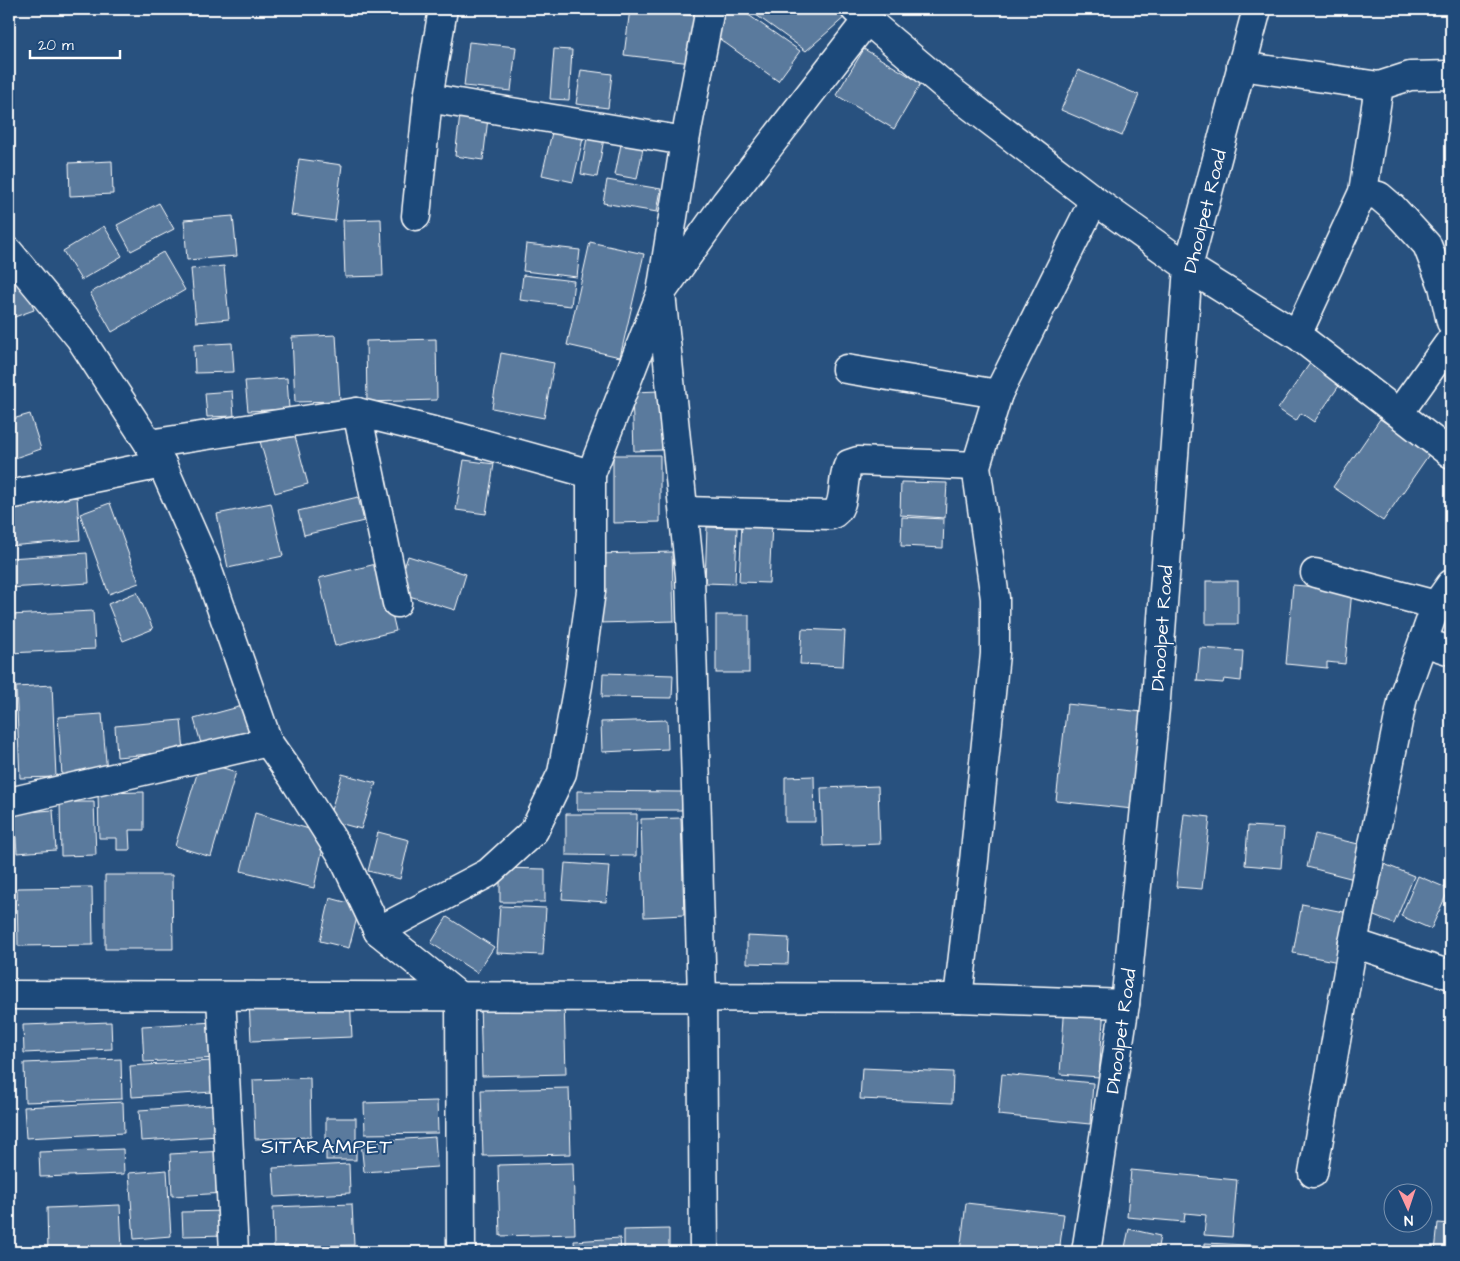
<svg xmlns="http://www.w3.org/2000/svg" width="1460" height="1261" viewBox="0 0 1460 1261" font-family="'Architects Daughter',sans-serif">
	<rect width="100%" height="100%" fill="#28517f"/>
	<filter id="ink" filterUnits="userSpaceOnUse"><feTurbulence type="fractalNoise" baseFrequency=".02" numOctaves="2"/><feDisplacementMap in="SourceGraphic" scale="10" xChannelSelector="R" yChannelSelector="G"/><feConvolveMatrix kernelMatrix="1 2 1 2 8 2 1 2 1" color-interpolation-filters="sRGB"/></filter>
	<g filter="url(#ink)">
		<g fill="#5a7a9d" stroke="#fff">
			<polygon points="630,9 697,16 691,63 624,55"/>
			<polygon points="718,9 740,9 800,51 778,81 710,32"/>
			<polygon points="755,9 839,9 846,16 806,51 752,12"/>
			<polygon points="469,42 516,47 511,91 464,86"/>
			<polygon points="554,49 572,50 569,100 550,99"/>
			<polygon points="864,49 921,83 894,129 836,95"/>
			<polygon points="581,70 612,74 608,108 576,104"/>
			<polygon points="1078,70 1139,95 1122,136 1061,110"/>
			<polygon points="461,107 489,110 483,160 455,156"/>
			<polygon points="553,128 584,134 573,182 542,175"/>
			<polygon points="588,131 605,133 597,177 581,174"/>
			<polygon points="623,134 645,138 637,179 615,175"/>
			<polygon points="299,159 342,165 335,221 291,215"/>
			<polygon points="112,161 113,194 70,196 69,163"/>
			<polygon points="607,180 661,189 657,212 603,203"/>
			<polygon points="159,203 174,229 131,251 117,225"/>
			<polygon points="233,216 237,256 187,260 184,220"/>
			<polygon points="381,219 383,276 345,277 343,220"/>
			<polygon points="104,226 122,256 81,280 63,251"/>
			<polygon points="590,242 644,254 620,357 567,345"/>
			<polygon points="526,244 580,250 577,277 523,271"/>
			<polygon points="163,252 185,290 112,332 90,293"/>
			<polygon points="224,266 229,319 196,322 191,269"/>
			<polygon points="21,273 34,310 9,319 9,277"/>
			<polygon points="523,275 574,281 571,306 520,300"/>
			<polygon points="336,335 340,401 295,402 292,337"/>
			<polygon points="436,339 437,400 367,402 366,341"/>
			<polygon points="232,343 234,372 195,373 194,345"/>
			<polygon points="501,353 554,363 544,418 492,408"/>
			<polygon points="1315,356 1345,377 1314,422 1301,413 1296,421 1278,409"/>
			<polygon points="287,378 289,409 248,411 245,381"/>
			<polygon points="232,391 234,416 207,417 205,393"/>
			<polygon points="660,391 662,450 634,451 632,392"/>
			<polygon points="30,414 41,449 9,460 9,420"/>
			<polygon points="1380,419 1430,453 1383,521 1333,487"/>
			<polygon points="293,429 308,484 275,493 259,438"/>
			<polygon points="613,455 660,455 660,522 613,523"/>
			<polygon points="464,460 494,464 486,514 456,510"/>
			<polygon points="901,482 947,483 945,518 900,515"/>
			<polygon points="77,497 80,540 9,546 9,503"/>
			<polygon points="358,497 364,521 304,535 298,511"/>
			<polygon points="110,503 139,583 109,594 80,514"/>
			<polygon points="271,503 283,556 228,568 217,514"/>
			<polygon points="902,517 944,519 943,548 901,546"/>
			<polygon points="742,523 772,524 769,583 739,582"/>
			<polygon points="707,527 737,528 735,584 705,583"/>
			<polygon points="672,552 674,621 598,623 596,554"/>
			<polygon points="87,553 89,583 9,588 9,558"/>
			<polygon points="408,556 466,574 455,610 396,592"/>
			<polygon points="380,563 396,631 335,646 319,578"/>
			<rect x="1206" y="581" width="32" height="43"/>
			<polygon points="1293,585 1352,590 1345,664 1327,662 1327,668 1286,664"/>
			<polygon points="137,592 153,629 123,641 108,604"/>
			<polygon points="93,611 95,649 9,653 9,615"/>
			<rect x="716" y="615" width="33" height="58"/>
			<polygon points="802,629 845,631 843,666 800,664"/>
			<polygon points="1200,648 1243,651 1241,681 1224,679 1223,683 1197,681"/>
			<polygon points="603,673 673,675 672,698 602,697"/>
			<polygon points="52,685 56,777 20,778 16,687"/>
			<polygon points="1067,704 1143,712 1133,809 1056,801"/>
			<polygon points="246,705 253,733 202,747 194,719"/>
			<polygon points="102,714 107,773 62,776 58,717"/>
			<polygon points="181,720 184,751 117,757 115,726"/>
			<polygon points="667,720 668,749 602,752 601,722"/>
			<polygon points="201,761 236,772 211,857 175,846"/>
			<polygon points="342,774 376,783 361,829 328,820"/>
			<polygon points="814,776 815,822 785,822 785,777"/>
			<polygon points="878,786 880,844 823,846 821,788"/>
			<polygon points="577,791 682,792 682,810 577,810"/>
			<polygon points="144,792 144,830 129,830 130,850 117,850 117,838 99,838 98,793"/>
			<polygon points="60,802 94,802 96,855 61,856"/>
			<polygon points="53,810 56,850 17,853 14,813"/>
			<polygon points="255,813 326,834 314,888 241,871"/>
			<polygon points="566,814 637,814 636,856 566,855"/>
			<polygon points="1184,814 1210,817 1202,889 1176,887"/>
			<polygon points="681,818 684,915 644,917 641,819"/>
			<polygon points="1248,826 1284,828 1281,868 1245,865"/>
			<polygon points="378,832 409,840 400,879 368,871"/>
			<polygon points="1315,834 1367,846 1358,880 1307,867"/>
			<polygon points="565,863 609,866 606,902 562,899"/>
			<polygon points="1384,864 1414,876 1394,924 1364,912"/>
			<polygon points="500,868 545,869 545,902 500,902"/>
			<polygon points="105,875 172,875 173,949 105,949"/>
			<polygon points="1418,876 1449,889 1431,929 1401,916"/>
			<polygon points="92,887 93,945 18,946 17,888"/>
			<polygon points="330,898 360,906 349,948 320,941"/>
			<polygon points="1302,904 1349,913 1339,962 1293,953"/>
			<polygon points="500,906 546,908 543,955 497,953"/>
			<polygon points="447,917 494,947 477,973 431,943"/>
			<polygon points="747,936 789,938 788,964 747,963"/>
			<polygon points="350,996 352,1037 251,1041 249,1001"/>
			<polygon points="564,1001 566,1074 482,1076 480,1002"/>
			<polygon points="1065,1004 1104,1006 1099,1077 1060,1074"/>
			<polygon points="111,1022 112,1049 24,1053 23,1025"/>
			<polygon points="215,1022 217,1058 144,1062 142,1026"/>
			<polygon points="121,1059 122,1099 25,1102 24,1063"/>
			<polygon points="211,1061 213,1092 132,1097 130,1066"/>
			<polygon points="862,1068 953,1072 952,1103 860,1099"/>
			<polygon points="1002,1074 1093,1083 1090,1124 998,1115"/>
			<polygon points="310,1078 311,1137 255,1139 253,1080"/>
			<polygon points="569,1088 571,1154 483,1156 481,1090"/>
			<polygon points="437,1101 438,1133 365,1134 364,1103"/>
			<polygon points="123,1102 124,1133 26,1138 24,1107"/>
			<polygon points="217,1105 219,1136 141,1141 139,1110"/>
			<rect x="326" y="1118" width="30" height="42"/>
			<polygon points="435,1137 437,1167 364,1172 361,1142"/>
			<polygon points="123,1149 124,1174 40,1177 39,1152"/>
			<polygon points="224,1151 226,1193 172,1196 170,1154"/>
			<polygon points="573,1163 575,1234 500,1236 498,1165"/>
			<polygon points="349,1164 350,1193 275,1197 273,1168"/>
			<polygon points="167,1170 171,1236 134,1239 129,1173"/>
			<polygon points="1131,1170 1237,1180 1232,1237 1204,1235 1206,1215 1185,1213 1184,1222 1127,1217"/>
			<polygon points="966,1203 1064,1214 1059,1252 960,1252"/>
			<polygon points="352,1204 354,1245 274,1247 273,1207"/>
			<polygon points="120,1205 122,1250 48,1252 47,1208"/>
			<polygon points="227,1211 227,1235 183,1236 182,1212"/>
			<polygon points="1438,1223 1451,1224 1451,1252 1435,1252"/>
			<polygon points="669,1229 669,1252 624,1252 624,1230"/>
			<polygon points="1129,1229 1160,1236 1157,1252 1124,1252"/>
			<polygon points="620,1238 621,1252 575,1252 574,1241"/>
			<polygon points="1205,1243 1269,1246 1269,1252 1205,1252"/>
		</g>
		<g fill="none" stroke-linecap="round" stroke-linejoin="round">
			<defs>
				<g id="minor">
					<polyline points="1241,66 1379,86"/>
					<polyline points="428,98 685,141"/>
					<polyline points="1363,192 1379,196 1393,208 1427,245 1443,286 1451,322"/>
					<polyline points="416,216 428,98 443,9"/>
					<polyline points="9,252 80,338 162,464 205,562 268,742 292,776 342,855 378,931 460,997 461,1252"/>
					<polyline points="1297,335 1363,192 1379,86 1410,76 1451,75"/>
					<polyline points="846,369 998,394"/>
					<polyline points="357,412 397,603"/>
					<polyline points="1399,413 1451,340"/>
					<polyline points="149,444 357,412 458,437 591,474 591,591 578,685 562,773 534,831 488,873 378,931"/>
					<polyline points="591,474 661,293 685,141 710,9"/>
					<polyline points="9,495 162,464"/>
					<path d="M684,511L831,515C848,508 840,479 849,464L858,461L976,466"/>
					<polyline points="1315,573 1436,605"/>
					<polyline points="1423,642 1451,651"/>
					<polyline points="9,802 268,742"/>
					<polyline points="1353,943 1451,975"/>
					<polyline points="9,995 958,998 1125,1004"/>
					<polyline points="221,996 234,1252"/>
					<polyline points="958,998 974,861 995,654 995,598 976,466 998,394 1094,200"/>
					<polyline points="1313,1173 1353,943 1403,697 1436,605 1451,584"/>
					<polyline points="704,1252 702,997 690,576 661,293 726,202 867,20"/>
				</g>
				<polyline id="tertiary" points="855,9 867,20 950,90 1094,200 1188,267 1297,335 1451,454"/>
				<polyline id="secondary" points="1086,1252 1125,1004 1156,699 1188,267 1257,9"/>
			</defs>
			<use href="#minor" stroke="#fff" stroke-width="31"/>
			<use href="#tertiary" stroke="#fff" stroke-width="31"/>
			<use href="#secondary" stroke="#fff" stroke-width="31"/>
			<use href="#minor" stroke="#1f4a7a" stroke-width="28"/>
			<use href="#tertiary" stroke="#1f4a7a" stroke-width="28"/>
			<use href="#secondary" stroke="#1f4a7a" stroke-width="28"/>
		</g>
	</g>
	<g text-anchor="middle" stroke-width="4" stroke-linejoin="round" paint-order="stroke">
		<g font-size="19" fill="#fff" stroke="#1f4a7a">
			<text transform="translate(1204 211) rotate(-76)" y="7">Dhoolpet Road</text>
			<text transform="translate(1161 628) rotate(-86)" y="7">Dhoolpet Road</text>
			<text transform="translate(1120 1031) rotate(-82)" y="7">Dhoolpet Road</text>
		</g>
		<g font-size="20" letter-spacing="1" fill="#fff" stroke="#1f4a7a">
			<text x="327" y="1153">SITARAMPET</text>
		</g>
	</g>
	<rect width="1460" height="1261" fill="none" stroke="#1f4a7a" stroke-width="30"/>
	<rect x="15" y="15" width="1430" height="1231" fill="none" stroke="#fff" stroke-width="2" filter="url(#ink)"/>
	<g transform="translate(1408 1208) rotate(177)"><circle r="24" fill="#1f4a7a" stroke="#7992af"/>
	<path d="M0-4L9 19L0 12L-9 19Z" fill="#ff9aa2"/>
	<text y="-8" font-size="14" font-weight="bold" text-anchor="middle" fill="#ffffff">N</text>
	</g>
	<path d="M30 50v8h90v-8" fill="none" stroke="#ffffff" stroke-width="2.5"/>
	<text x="38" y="50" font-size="15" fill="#ffffff" stroke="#1f4a7a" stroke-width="4" paint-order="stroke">20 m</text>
</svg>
